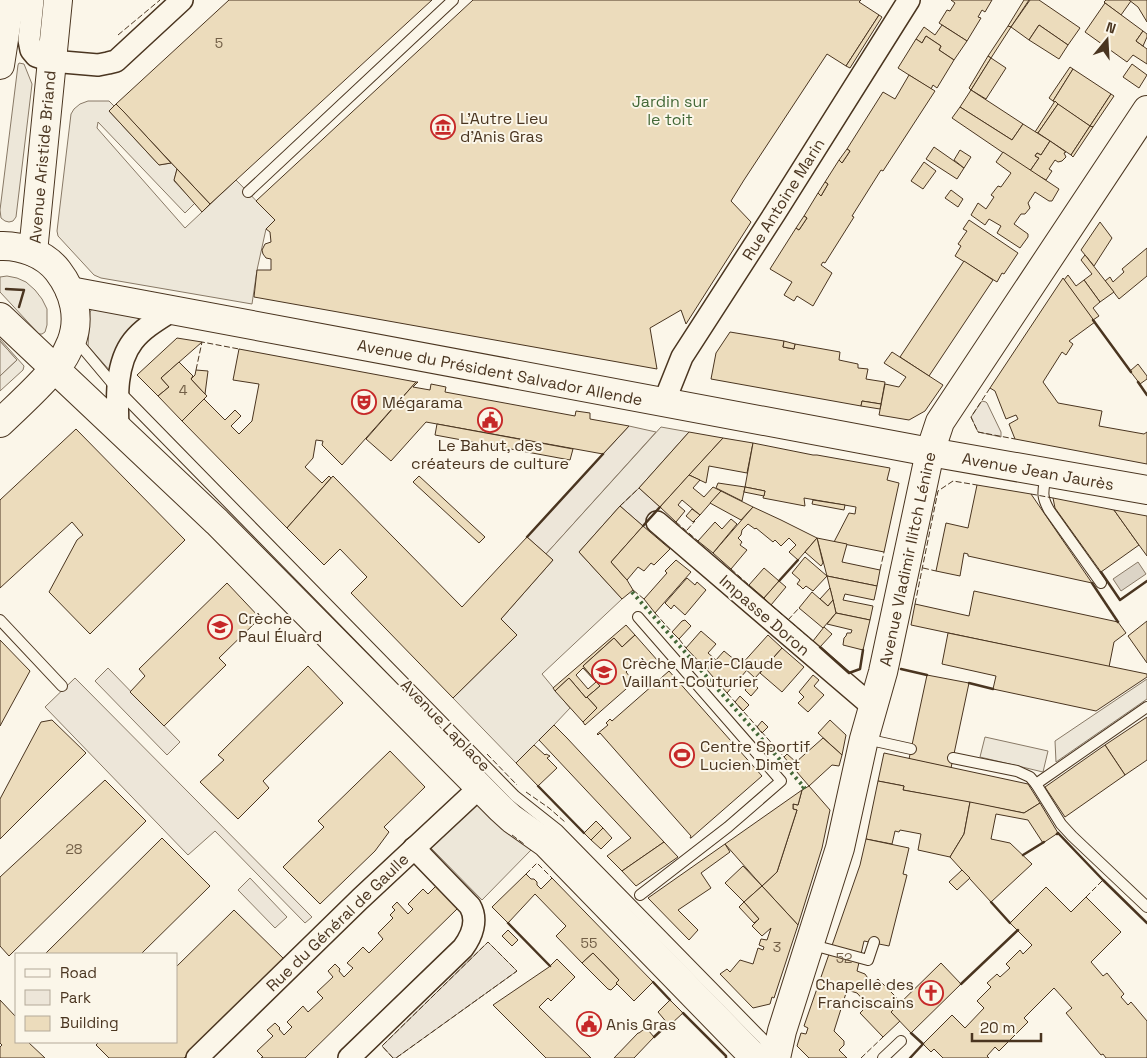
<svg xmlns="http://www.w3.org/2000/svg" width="1147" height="1058" viewBox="0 0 1147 1058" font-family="'Space Grotesk',sans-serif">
	<rect width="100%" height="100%" fill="#fbf6e9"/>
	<g fill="#ede6d9" stroke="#887966">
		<polygon points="0,341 17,360 0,376"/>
		<polygon points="982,401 986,402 987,403 1001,432 1001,437 978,432 971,417"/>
		<polygon points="629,426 656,432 546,554 527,537"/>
		<polygon points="639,488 660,507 643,526 620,506"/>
		<polygon points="108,668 180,742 167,755 95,681"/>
		<polygon points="75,678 312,917 305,923 215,831 188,855 45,707"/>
		<polygon points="250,878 287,917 275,928 238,890"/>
		<polygon points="488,942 517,971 396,1058 393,1058 382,1046"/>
	</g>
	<g fill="#ede7d9" stroke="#887966">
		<polygon points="19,63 24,64 32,84 16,217 13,221 9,222 5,221 1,218 0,210 18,65"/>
		<polygon points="88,101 109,101 114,106 109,111 159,165 171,163 177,169 174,181 195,203 185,213 98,122 97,128 185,228 236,180 275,220 266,229 257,270 252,304 101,278 94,275 58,236 57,231 71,114 74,109 80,104"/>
		<polygon points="7,276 17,278 26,282 35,290 42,299 47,309 47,325 45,332 42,334 39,334 0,292 0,277"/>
		<polygon points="92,309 144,318 112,373 88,346 90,312"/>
		<polygon points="0,339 24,366 23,370 0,391 0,376 17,360 0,341"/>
		<polygon points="661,427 689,432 639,488 620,506 579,552 622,599 542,674 570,708 554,725 516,763 453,698 517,635 501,619 553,560 546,554"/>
		<polygon points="1147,679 1147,699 1056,762 1055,741"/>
		<polygon points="985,737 1048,751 1043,772 980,757"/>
		<polygon points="475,802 506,831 518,840 532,849 482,900 430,847"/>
	</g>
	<polygon fill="#dcd4c6" stroke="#887966" points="1138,562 1146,574 1121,591 1113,579"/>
	<g fill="#ecdcbc" stroke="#4a3520" fill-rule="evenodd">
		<polygon points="229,0 432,0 210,204 116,104"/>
		<polygon points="473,0 861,0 859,2 879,15 846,66 827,54 744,180 731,201 751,222 686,324 681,310 650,328 657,369 254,297 257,270 271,270 271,259 266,258 263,254 262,250 265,244 271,242 270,232 266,229 275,220 256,201"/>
		<polygon points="951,0 992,0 985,12 982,10 978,17 981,18 967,41 939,23 947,10 950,11 955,3"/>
		<polygon points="1024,0 1029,0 1011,27 1008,26"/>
		<polygon points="1030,0 1039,0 1080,28 1068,45 1039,25 1029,40 1011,27"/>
		<polygon points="1106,0 1129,0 1131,1 1121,15 1105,3 1104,2"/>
		<polygon points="1129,0 1147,0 1147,22 1138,7"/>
		<polygon points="1105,3 1143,31 1136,41 1147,49 1147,64 1133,55 1127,62 1085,32"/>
		<polygon points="879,15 882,17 850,68 846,66"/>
		<polygon points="942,25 967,41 954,60 939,50 941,46 926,36 922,43 916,39 924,27 935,35"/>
		<polygon points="1039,25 1068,45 1059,59 1029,40"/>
		<polygon points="1008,26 1011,27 991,58 988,56"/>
		<polygon points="1143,31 1147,34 1147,37 1143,46 1136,41"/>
		<polygon points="926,36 941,46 939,50 954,60 937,88 933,85 931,89 898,68 916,39 922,43"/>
		<polygon points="988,56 991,58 971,90 969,88"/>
		<polygon points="991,58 1006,68 986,99 971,90"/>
		<polygon points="1132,64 1147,75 1139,88 1123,77"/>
		<polygon points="1070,67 1073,69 1053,101 1049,98"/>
		<polygon points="1073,69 1111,94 1090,126 1053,101"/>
		<polygon points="909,75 935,91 883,171 881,170 852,216 854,217 825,263 823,262 821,265 832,273 813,306 797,296 794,301 784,295 792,282 770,269 796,228 799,230 807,218 804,216 818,193 821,196 828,184 825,182 839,160 842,163 850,151 847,149 883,92 895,99"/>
		<polygon points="971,90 1023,124 1012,140 960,107"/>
		<polygon points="1111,94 1114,96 1093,127 1090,126"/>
		<polygon points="1055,101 1058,104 1038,133 1035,132"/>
		<polygon points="116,104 124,112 171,163 159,165 109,111"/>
		<polygon points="1058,104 1090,126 1071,155 1038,133"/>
		<polygon points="960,107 1012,140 1023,124 1050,141 1041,155 1037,153 1035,156 1039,158 1030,171 952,118"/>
		<polygon points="1090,126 1093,127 1073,157 1071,155"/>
		<polygon points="1050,141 1066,152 1064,153 1066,157 1062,161 1058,162 1055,160 1049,169 1052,171 1046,180 1030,171 1039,158 1035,156 1037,153 1041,155"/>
		<polygon points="934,147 964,168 957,179 926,159"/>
		<polygon points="847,149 850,151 842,163 839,160"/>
		<polygon points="960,150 971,157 964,168 954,160"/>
		<polygon points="1003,152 1059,189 1052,201 1049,201 1035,192 1028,203 1030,208 1025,214 1021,214 1014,224 1028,234 1028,237 1020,248 997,233 1001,226 989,219 985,225 971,215 978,203 986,209 994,197 991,195 998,186 1001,187 1011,173 996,162"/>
		<polygon points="924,162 936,171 923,189 911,181"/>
		<polygon points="177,169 210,204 202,212 174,180"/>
		<polygon points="825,182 828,184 821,196 818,193"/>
		<polygon points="951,190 963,199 958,207 945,198"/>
		<polygon points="804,216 807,218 799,230 796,228"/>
		<polygon points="969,220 1018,253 1004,274 1002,273 997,282 955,256 961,246 958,244 967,231 963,229"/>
		<polygon points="1100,222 1112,238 1094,266 1081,250"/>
		<polygon points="1147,248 1147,276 1119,299 1105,281 1110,277 1113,282 1124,272 1122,269"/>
		<polygon points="1085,255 1114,292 1100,302 1084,280 1092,274 1081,260"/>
		<polygon points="964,261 993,280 929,376 900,357"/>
		<polygon points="1068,275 1076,286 1084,280 1100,302 1093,308 1099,316 1093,320 1064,280"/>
		<polygon points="1063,278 1095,322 1069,341 1073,344 1066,355 1062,352 1043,382 1058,403 1102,411 1099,426 1144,434 1147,432 1147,464 1015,439 1009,424 1018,419 1016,415 1006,419 995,391 990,388"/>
		<polygon points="730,332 784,341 783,347 794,349 795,344 840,352 839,360 858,364 858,368 868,369 866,379 885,382 881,404 862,401 861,406 711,379 716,353"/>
		<polygon points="177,338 202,342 161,378 169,387 158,396 137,375"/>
		<polygon points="784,341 795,344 794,349 783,347"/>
		<polygon points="239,349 416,382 342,465 322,445 323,441 316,440 313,458 305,467 322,483 329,476 331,478 287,528 182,421 204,399 225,420 235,410 241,416 231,426 239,434 252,421 259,384 233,380"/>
		<polygon points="892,352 943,385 925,411 909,420 879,415 885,384 899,387 906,377 884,363"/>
		<polygon points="179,362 193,376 191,379 207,396 182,421 158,396 169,387 161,378"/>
		<polygon points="1138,364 1147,376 1147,379 1140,384 1130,371"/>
		<polygon points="196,370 208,371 205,394 191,379 195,375"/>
		<polygon points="416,382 418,382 413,387 430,390 431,384 446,387 445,392 575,416 576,411 590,413 590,419 629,426 603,454 426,422 391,461 366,439"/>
		<polygon points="862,401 881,404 880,409 861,406"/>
		<polygon points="437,424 573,449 570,460 435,435"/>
		<polygon points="76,429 185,540 90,634 49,592 77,540 83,535 72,522 0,588 0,500"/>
		<polygon points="689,432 723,438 660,507 639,488"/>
		<polygon points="723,438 753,443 747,473 709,466 706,483 689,475"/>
		<polygon points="753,443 813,455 817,455 890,468 887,480 899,483 884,552 834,542 849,513 855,514 856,507 804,498 805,506 763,498 765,491 745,487"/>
		<polygon points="689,475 700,480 693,488 704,497 713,487 721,491 700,515 682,500 678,505 685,511 676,522 660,507"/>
		<polygon points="333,476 462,607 527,537 553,560 501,619 517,635 453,698 351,593 367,577 340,549 324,565 287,528"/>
		<polygon points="419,476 485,537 479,543 413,482"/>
		<polygon points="718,483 745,487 742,501 716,488"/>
		<polygon points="977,485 1031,494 1092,583 968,556 968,554 964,553 960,576 936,571 946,523 968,528"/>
		<polygon points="745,487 765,491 764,496 744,492"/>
		<polygon points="721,491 753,507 741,520 710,503"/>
		<polygon points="1053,498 1114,510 1139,545 1101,572 1055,508"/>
		<polygon points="813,500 845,505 844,510 812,504"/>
		<polygon points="620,506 643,526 611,562 627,580 633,590 622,599 579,552"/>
		<polygon points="753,507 781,520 817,538 798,560 789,552 796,545 789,538 781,546 775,540 773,542 756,528 755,529 748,524 742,530 741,535 738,538 742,542 740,545 747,550 731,569 713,553"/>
		<polygon points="692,509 700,515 693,522 686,516"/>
		<polygon points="1114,510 1147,516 1147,556 1139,545"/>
		<polygon points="731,519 737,524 713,553 698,541 715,522 722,529"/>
		<polygon points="643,526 670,549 654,565 651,563 644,571 638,567 627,580 611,562"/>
		<polygon points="817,538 847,544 842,562 880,570 877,586 827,576"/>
		<polygon points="817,538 823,563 821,566 805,552"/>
		<polygon points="805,557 827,576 813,591 806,586 803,589 800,586 797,584 800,580 792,573"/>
		<polygon points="676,560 691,572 655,613 644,599 667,573 665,571"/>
		<polygon points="764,568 779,581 764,598 749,585"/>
		<polygon points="827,576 877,586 874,600 845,594 843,600 873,606 870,620 836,613"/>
		<polygon points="687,578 695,585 697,582 706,590 685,615 674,605 671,609 665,603"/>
		<polygon points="779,581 786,587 771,605 764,598"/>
		<polygon points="227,583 260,618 219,658 226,665 164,726 130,692 145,676 139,669"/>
		<polygon points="830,588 833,600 828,606 820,599"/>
		<polygon points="974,591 1118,622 1126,633 1114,642 1109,667 911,625 915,604 969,616"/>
		<polygon points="812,592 828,606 833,600 836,613 823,628 799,608"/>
		<polygon points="836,613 870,620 863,650 843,645 844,638 846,636 847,633 851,633 852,630 827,624"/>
		<polygon points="685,620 691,626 679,639 672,632 682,621"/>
		<polygon points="1147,621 1147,663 1128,636"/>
		<path d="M626,625L635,635L622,647L614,638L583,666L600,686L587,697L586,698L569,678L555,691L553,688ZM583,668L596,682L588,689L576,675Z"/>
		<polygon points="824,627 832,634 820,647 813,641"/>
		<polygon points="701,631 716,644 708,653 716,660 707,670 686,648"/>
		<polygon points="948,633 1147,674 1147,677 1096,711 993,689 996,676 942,664"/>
		<polygon points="635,635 658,661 650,669 640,658 626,672 634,682 585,725 583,722 597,708 587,697 600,686 583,666 614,638 622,647"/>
		<polygon points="768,635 782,648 755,678 741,665"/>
		<polygon points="0,640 30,671 0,726"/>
		<polygon points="782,648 804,667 782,692 760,673"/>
		<polygon points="724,651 747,670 727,693 707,670"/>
		<polygon points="308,666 343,703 263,781 269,788 238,819 200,782 224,760 218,755"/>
		<polygon points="669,671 762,776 691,838 690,838 691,836 600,733 598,735 597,734 608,725 606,723 610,719 612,721"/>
		<polygon points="813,675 819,680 814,686 824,695 808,712 798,703 804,697 799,692"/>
		<polygon points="927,675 969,683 951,768 909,759"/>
		<polygon points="569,678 586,698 587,697 597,708 583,722 555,691"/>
		<polygon points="752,682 758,688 751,696 745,690"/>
		<polygon points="740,696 749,705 743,711 735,702"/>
		<polygon points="1147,717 1147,760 1125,775 1105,745"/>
		<polygon points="52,720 86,753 0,839 0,799 41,722"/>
		<polygon points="830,720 846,735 842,755 818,733"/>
		<polygon points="762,721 768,727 762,733 757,727"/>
		<polygon points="554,725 567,738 664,842 622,871 607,856 631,838 539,740"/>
		<polygon points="823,738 842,755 839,766 832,765 809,786 784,757 787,754 796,762"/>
		<polygon points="534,745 545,755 546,754 550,756 547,758 557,768 538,786 516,763"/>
		<polygon points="1105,745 1125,775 1065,817 1045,787"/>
		<polygon points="390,751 425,787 384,827 389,832 375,851 320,904 283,867 324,827 318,821"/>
		<polygon points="884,753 1028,784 1040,803 1024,813 903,790 904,786 878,781"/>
		<polygon points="105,780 146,821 9,956 0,946 0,877"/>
		<polygon points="878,781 904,786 903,790 970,802 964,834 950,857 918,850 921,834 900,830 899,832 895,831 892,844 866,839"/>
		<polygon points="809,786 830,810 822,848 798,925 762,886 777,872 797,810 793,809 793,804 798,805 802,790"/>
		<polygon points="802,790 798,805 793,804 793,809 797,810 777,872 762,886 725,844"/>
		<polygon points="970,802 1024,813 1040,803 1058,833 1043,843 1028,820 996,814 991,839 1010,843 1032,864 991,902 950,857 964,834"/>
		<polygon points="596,821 603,828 591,840 584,833"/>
		<polygon points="603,828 612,838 601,849 591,840"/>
		<polygon points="162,838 210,886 141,954 45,954"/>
		<polygon points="866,839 909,848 903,874 907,875 889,946 864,941 857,971 865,974 872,984 878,979 901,1002 891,1012 900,1021 883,1037 860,1013 868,1005 857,993 847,990 834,1031 844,1041 844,1045 839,1050 847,1058 809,1058 797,1046 801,1033 806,1034 808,1028 804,1026 860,865"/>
		<polygon points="664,842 678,857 636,886 622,871"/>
		<polygon points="725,844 730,852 701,873 711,888 678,910 698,930 689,940 648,898"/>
		<polygon points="743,866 762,886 744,902 725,883"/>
		<polygon points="962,870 970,878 957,890 949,882"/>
		<polygon points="526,874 531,879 534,879 537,882 537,885 541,889 552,878 653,982 634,1001 616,983 619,980 593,953 582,963 556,936 566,926 535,894 508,923 492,907"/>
		<polygon points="436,886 458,908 305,1058 261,1058 263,1057 257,1051 273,1036 267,1030 275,1023 280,1028 279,1029 284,1035 292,1027 287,1022 303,1006 308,1012 323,998 317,992 333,977 328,971 335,964 340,969 339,971 344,977 353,968 347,963 363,947 369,953 383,939 378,933 393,918 390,915 395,910 392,907 397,902 408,914 413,909 408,904 423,889 428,894"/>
		<polygon points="762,886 798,925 774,998 772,997 770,1004 753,1008 720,974 727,969 730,972 740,960 753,964 758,948 763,950 764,947 759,945 761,939 767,940 771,928 762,936 752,926 759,919 744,902"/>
		<polygon points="1046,887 1071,912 1086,897 1121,932 1091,962 1103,976 1107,973 1124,994 1121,997 1128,1005 1131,1002 1147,1021 1147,1058 1106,1058 1103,1054 1101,1055 1066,1013 1072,1008 1054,988 1024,1018 1028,1022 999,1051 995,1047 987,1056 989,1058 943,1058 934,1049 931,1052 923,1044 952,1015 965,1028 984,1008 977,1001 991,987 987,983 997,974 1000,977 1010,968 1006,964 1020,950 1023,954 1032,945 1010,923"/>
		<polygon points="744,902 759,919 754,923 739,907"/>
		<polygon points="234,910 285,960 184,1058 109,1058 96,1045 99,1042 176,1042 176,967"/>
		<polygon points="508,930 518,940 512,946 502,936"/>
		<polygon points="593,953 619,980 616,983 617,984 611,990 608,989 582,963"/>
		<polygon points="557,959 575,977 551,1001 548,998 539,1007 591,1058 546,1058 493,1005 549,967"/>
		<polygon points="941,963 961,984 911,1033 891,1012"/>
		<polygon points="0,1000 16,1017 16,1042 28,1042 45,1058 0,1058 0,1047 2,1045 0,1043"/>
		<polygon points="670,1000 683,1013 671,1024 669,1023 668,1024 658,1012"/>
		<polygon points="643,1030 648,1030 654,1037 634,1058 614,1058 638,1033 639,1033"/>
	</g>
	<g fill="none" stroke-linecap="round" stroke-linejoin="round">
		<defs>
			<g id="lane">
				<polyline points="248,192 453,0"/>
				<polyline points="75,339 117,389 515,796 558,830 763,1039 772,1052"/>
				<path d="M1046,473C1044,490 1040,494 1049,510L1101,583"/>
				<polyline points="638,617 781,781 728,827 640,895"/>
				<polyline points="0,620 62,686"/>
				<polyline points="866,739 911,749"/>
				<polyline points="953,758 1017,771 1030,777 1036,784 1147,707"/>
				<polyline points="1036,784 1061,824 1072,836 1147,907"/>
				<polyline points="809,944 868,960 874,942"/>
				<polyline points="883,1058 901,1041"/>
			</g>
			<g id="street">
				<polyline points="33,0 29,40 31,50 36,56 51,61 98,65 108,63 116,61 182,0"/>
				<polyline points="664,402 682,357 775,213 909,0"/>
				<path d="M118,428C117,400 115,364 133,341C143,328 159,319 173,310"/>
				<polyline points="657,522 873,707"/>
				<polyline points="197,1058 360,899 479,788"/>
				<path d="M349,1058L463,948C472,936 478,920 470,906L414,848"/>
			</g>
			<g id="secondary">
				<polyline points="70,291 930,452 1147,490"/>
				<polyline points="0,317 217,522 501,809 512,819 546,843 755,1058"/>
				<polyline points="776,1058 782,1031 840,848 864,739 883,672 930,452 940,422 1147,110"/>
			</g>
			<g id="primary">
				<polyline points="0,65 10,0"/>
				<path d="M0,246C21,245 45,254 58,271C74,292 81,318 71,343C68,349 66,355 62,360C57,367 50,373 44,380C30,395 15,409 0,423"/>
				<polyline points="33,252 58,0"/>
			</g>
		</defs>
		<use href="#lane" stroke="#4a3520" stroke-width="12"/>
		<use href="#street" stroke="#4a3520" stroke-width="24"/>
		<use href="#secondary" stroke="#4a3520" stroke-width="30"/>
		<use href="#primary" stroke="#4a3520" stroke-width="30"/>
		<use href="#lane" stroke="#fbf6e9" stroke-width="10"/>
		<use href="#street" stroke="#fbf6e9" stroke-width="21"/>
		<use href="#secondary" stroke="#fbf6e9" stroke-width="28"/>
		<use href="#primary" stroke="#fbf6e9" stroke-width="28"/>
		<polyline stroke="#436837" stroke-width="4" stroke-dasharray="2.5 4" stroke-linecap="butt" points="632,592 804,787 800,790"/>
		<g stroke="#4a3520" stroke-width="1" stroke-dasharray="6 2.5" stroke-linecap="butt">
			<polyline points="118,35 160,0"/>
			<polyline points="196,370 202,342 239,349"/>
			<polyline points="990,388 971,417 978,432 1015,439"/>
			<polyline points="1031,494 1053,498"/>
			<polyline points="620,506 639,488"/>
			<polyline points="676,522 698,541"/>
			<polyline points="687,530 695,521"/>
			<polyline points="923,568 936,571"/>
			<polyline points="731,569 749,585"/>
			<polyline points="880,570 884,552"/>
			<polyline points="633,590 644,599"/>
			<polyline points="915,604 938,491 953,481 977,485"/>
			<polyline points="771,605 813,641"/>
			<polyline points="655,613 672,632"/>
			<polyline points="788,620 799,608"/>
			<polyline points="679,639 686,648"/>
			<polyline points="727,693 784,757"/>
			<polyline points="487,754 517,785"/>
			<polyline points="526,792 549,808 565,822"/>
			<polyline points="512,835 524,844"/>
			<polyline points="526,874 537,863 552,878"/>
			<polyline points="1086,897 1103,880"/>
			<polyline points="393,1058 382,1046 488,942 517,971 396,1058"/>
			<polyline points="861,1058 883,1037"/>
		</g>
		<g stroke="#4a3520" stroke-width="2.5">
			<polyline points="6,289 24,290 19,307"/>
			<polyline points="1093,320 1131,372"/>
			<polyline points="1138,382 1147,395"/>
			<polyline points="643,526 660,507"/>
			<polyline points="527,537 603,454"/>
			<polyline points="1101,572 1120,600 1147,581"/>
			<polyline points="779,581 798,560"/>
			<polyline points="1092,583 1118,622"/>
			<polyline points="820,647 849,673 860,669 863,650"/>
			<polyline points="901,669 927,675"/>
			<polyline points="969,683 993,689"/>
			<polyline points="538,786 584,833"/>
			<polyline points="1057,834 1058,833 1103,880 1147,923"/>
			<polyline points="1023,855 1044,842"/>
			<polyline points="991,902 1010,923"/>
			<polyline points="508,923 550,966"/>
			<polyline points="653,982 670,1000"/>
			<polyline points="961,984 1018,930"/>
			<polyline points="683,1013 726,1056 726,1058"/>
			<polyline points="654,1037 668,1024"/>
			<polyline points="910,1058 923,1044 911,1033"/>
		</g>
	</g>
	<defs>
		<symbol id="museum-ring" viewBox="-11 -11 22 22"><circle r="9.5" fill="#fbf6e9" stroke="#c62828" stroke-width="1.5"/><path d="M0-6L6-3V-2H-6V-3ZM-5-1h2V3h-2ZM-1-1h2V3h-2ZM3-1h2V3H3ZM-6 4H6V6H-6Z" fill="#c62828"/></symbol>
		<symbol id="theatre-ring" viewBox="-11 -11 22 22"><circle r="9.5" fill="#fbf6e9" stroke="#c62828" stroke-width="1.5"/><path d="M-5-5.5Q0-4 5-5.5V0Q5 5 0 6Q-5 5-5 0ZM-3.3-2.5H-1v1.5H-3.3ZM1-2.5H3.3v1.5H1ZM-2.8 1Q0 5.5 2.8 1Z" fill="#c62828"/></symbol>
		<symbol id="civic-ring" viewBox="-11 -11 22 22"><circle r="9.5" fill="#fbf6e9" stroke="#c62828" stroke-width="1.5"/><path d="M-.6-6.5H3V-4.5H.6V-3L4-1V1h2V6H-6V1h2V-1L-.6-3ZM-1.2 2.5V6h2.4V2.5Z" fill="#c62828"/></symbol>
		<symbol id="school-ring" viewBox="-11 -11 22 22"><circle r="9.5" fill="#fbf6e9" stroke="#c62828" stroke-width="1.5"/><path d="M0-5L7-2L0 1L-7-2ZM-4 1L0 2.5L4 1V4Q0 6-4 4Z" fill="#c62828"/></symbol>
		<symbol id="stadium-ring" viewBox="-11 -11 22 22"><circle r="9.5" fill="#fbf6e9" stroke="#c62828" stroke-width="1.5"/><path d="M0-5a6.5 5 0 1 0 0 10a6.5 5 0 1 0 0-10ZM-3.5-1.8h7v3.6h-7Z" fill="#c62828"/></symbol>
		<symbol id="church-ring" viewBox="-11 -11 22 22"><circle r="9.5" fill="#fbf6e9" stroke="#c62828" stroke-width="1.5"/><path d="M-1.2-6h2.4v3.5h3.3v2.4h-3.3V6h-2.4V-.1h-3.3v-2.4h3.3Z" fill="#c62828"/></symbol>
	</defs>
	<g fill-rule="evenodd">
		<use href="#museum-ring" x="429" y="113" width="28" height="28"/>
		<use href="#theatre-ring" x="350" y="388" width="28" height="28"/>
		<use href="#civic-ring" x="476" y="406" width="28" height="28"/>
		<use href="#school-ring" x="206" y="613" width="28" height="28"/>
		<use href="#school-ring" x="590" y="658" width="28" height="28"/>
		<use href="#stadium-ring" x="668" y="741" width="28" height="28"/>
		<use href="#church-ring" x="917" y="979" width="28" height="28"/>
		<use href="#civic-ring" x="575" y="1010" width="28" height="28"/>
	</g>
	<g text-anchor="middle" stroke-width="4" stroke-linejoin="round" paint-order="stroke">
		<g font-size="14" fill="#725f47">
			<text x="219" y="48">5</text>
			<text x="183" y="395">4</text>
			<text x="74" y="854">28</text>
			<text x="589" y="948">55</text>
			<text x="777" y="952">3</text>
			<text x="844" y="963">52</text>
		</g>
		<g font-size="16" fill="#436837" stroke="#fbf6e9">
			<text x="670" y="107">Jardin sur<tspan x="670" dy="18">le toit</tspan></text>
		</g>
		<g font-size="16" fill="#4a3520" stroke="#fbf6e9" text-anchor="start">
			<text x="460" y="124">L’Autre Lieu<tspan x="460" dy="18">d'Anis Gras</tspan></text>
			<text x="382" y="408">Mégarama</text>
			<text x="490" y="451" text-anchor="middle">Le Bahut, des<tspan x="490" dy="18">créateurs de culture</tspan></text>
			<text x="238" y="624">Crèche<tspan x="238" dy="18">Paul Éluard</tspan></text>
			<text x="622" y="669">Crèche Marie-Claude<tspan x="622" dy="18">Vaillant-Couturier</tspan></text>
			<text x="700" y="752">Centre Sportif<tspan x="700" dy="18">Lucien Dimet</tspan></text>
			<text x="914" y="990" text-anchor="end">Chapelle des<tspan x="914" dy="18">Franciscains</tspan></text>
			<text x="606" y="1030">Anis Gras</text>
		</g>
		<g font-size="16" fill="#4a3520" stroke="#fbf6e9">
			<text transform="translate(42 157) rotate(-85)" y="6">Avenue Aristide Briand</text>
			<text transform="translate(783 199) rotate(-58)" y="6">Rue Antoine Marin</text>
			<text transform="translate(500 372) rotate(11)" y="6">Avenue du Président Salvador Allende</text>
			<text transform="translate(1038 471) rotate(10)" y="6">Avenue Jean Jaurès</text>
			<text transform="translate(907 559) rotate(-78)" y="6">Avenue Vladimir Ilitch Lénine</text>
			<text transform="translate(765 615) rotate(41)" y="6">Impasse Doron</text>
			<text transform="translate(446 725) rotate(46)" y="6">Avenue Laplace</text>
			<text transform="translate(337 922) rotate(-44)" y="6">Rue du Général de Gaulle</text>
		</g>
	</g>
	<rect x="15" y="953" width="162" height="90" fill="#fbf6e9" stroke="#b4a999"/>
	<rect x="25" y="969" width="25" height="8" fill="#fbf6e9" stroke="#b4a999"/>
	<text x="60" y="978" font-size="15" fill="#4a3520">Road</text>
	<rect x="25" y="990" width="25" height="15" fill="#ede6d9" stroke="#b4a999"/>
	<text x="60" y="1003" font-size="15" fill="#4a3520">Park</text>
	<rect x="25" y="1016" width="25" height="15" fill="#ecdcbc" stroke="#b4a999"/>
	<text x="60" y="1028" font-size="15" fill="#4a3520">Building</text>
	<g transform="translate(1107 40) rotate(18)" stroke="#fbf6e9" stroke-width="4" paint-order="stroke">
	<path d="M0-4L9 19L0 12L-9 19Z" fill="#4a3520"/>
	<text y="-8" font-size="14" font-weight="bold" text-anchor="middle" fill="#4a3520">N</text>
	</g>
	<path d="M972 1033v8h69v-8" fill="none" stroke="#4a3520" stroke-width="2.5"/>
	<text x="980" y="1033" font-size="15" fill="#4a3520" stroke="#fbf6e9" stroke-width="4" paint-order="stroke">20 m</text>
</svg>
